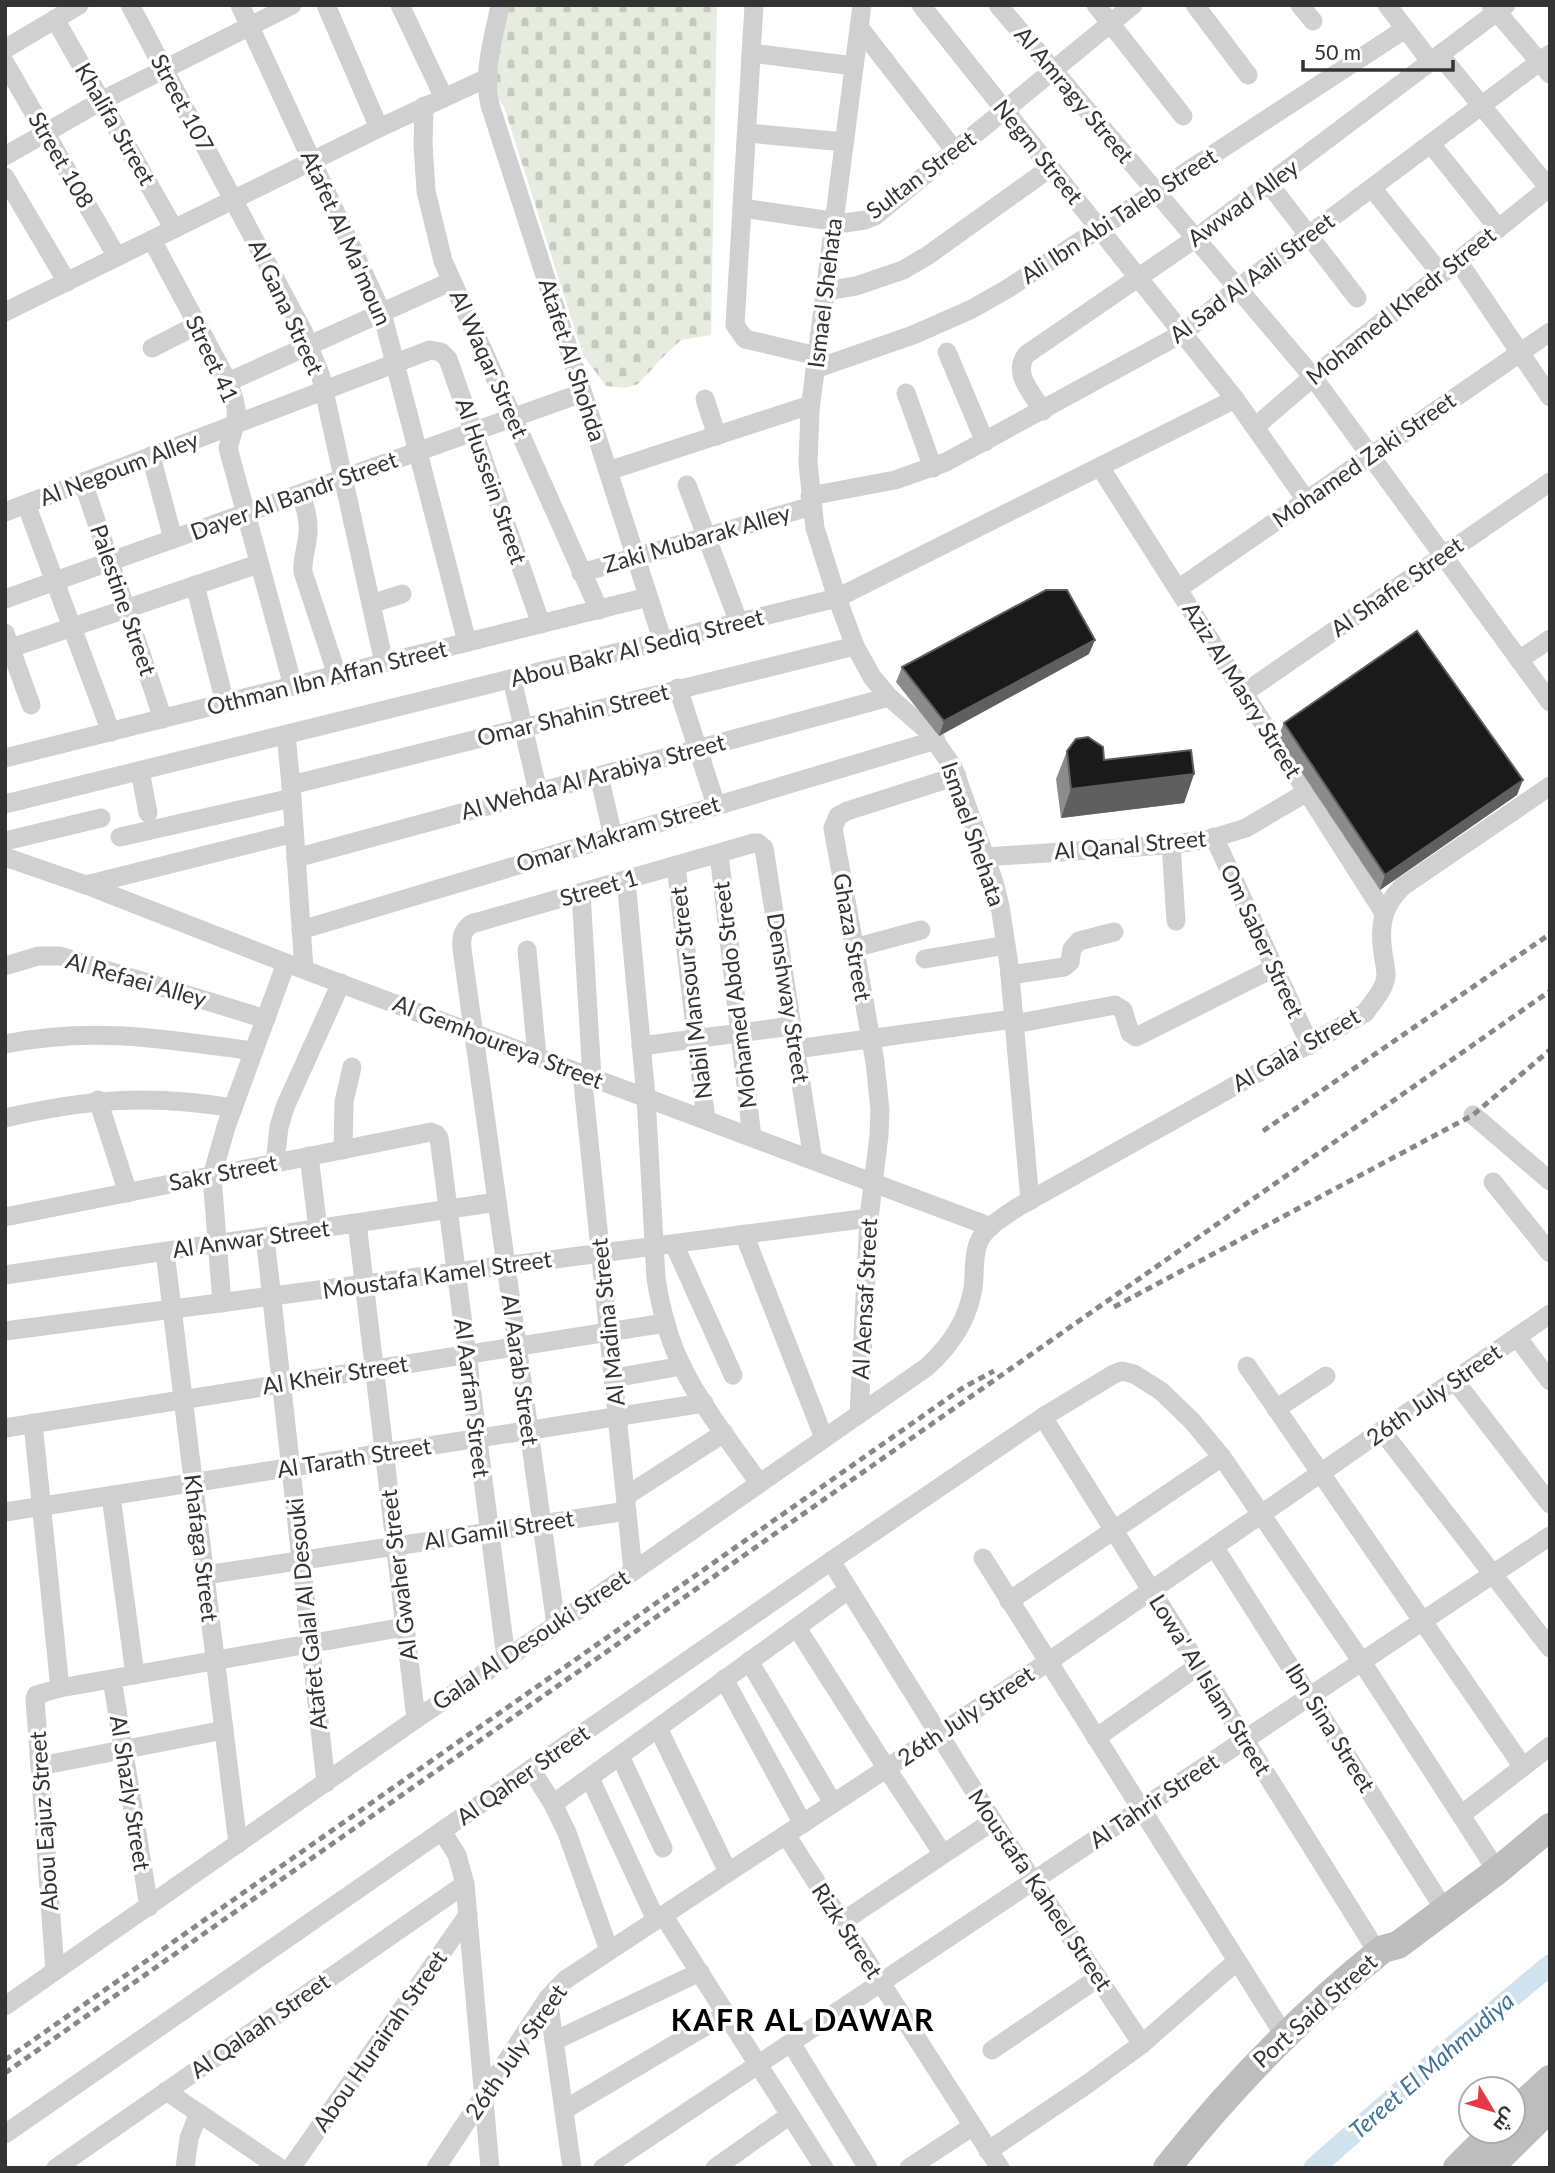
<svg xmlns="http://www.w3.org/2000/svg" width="1555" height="2173" viewBox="0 0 1555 2173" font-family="Lato,Cairo,sans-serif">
	<defs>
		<pattern id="cemetery-stones" width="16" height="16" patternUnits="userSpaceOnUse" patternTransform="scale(1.75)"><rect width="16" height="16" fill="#e6ecdf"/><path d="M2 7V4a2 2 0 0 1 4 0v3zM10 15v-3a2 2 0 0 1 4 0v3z" fill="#c6cbc0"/></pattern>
	</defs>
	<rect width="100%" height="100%" fill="#fff"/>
	<polygon fill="url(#cemetery-stones)" points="508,5 717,5 711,335 681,340 665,355 638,384 625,388 606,386 583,355 504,107 493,92"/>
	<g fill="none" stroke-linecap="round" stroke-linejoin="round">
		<polyline stroke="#cfe2ee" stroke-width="21" points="1314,2168 1448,2050 1550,1965"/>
		<g stroke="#d0d0d0" stroke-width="19">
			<polyline points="130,5 290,307 303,331 321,377 384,663"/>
			<polyline points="240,5 382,313 467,642"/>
			<polyline points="326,5 379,128"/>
			<polyline points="400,5 444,98"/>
			<path d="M500,5C494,37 482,73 490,105L663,642"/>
			<polyline points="754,5 735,325 745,339 817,356"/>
			<polyline points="862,5 810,410 808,464 815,528 837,598 855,646 872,677 889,697 928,731 953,767 994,882 1000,906 1009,965 1030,1201"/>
			<polyline points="921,5 1235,399 1306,500"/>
			<polyline points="998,5 1313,377 1550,702"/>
			<polyline points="1096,5 1183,116"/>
			<polyline points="1195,5 1248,75"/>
			<polyline points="1300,5 1313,21"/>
			<polyline points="1387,5 1431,62"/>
			<polyline points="1491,5 1550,74"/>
			<polyline points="55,19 174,229"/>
			<polyline points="859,27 955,151"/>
			<polyline points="5,49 79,5"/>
			<polyline points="751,53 854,66"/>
			<polyline points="1440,55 1549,188"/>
			<polyline points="5,63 117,257"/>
			<polyline points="424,106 423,144 426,191 443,261 599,610"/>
			<polyline points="747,133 844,142"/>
			<polyline points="1431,144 1498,228"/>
			<polyline points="5,156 101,101 292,5"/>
			<polyline points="5,177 67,282"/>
			<polyline points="1269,184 1357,298"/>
			<polyline points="1372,188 1441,274"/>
			<polyline points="742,208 845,223 865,220 875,216 1133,5"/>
			<path d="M152,240L228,382C241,414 237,417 228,448L293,686"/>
			<polyline points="1458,261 1550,397"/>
			<polyline points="825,291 856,286 903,270 927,256 1050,168"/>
			<polyline points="5,312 379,128 487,78"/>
			<polyline points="152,348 197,325"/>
			<polyline points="947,352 985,442"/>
			<polyline points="815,369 913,335 972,309 1007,289 1405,29"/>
			<polyline points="228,382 452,281"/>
			<polyline points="906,393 933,468"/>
			<polyline points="705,399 717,436"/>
			<path d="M1043,411C1033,394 1011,373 1027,354L1196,238L1506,5"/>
			<polyline points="1255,427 1313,377 1550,187"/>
			<polyline points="151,456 173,539"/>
			<polyline points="1100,467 1384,913"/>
			<polyline points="608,471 810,405"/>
			<polyline points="83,482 163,719"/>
			<polyline points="687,485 739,623"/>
			<path d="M301,494C305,507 309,519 308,533C307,547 302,558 303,572L337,675"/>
			<polyline points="810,496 895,480 946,462 1183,333 1238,288 1550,54"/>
			<polyline points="26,504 111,732"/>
			<polyline points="5,512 430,350 441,352 448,359 541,624"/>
			<polyline points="581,573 812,506"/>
			<polyline points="195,585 225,703"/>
			<polyline points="1178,589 1550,332"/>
			<polyline points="5,599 582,393"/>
			<polyline points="371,604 402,594"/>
			<polyline points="5,633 31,705"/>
			<polyline points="5,650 258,564"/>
			<polyline points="1519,660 1550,639"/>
			<polyline points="512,679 538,792"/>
			<polyline points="678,688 716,805"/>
			<polyline points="1244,693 1550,482"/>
			<polyline points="286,735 291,785 304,969"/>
			<polyline points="5,758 648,597"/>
			<polyline points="140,771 148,813"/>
			<polyline points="599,776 613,836"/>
			<polyline points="291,785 855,646"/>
			<polyline points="5,804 837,598 1235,399"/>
			<polyline points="120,837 292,798"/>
			<polyline points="1214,837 1310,1045"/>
			<polyline points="5,841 101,818"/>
			<polyline points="1171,844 1176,921"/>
			<polyline points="719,854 752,1137"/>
			<polyline points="5,857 86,885 286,963 991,1227"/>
			<polyline points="985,857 1167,845 1210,839 1246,828 1307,792"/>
			<polyline points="296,858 889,697"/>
			<polyline points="676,866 706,1120"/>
			<path d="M626,880L646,1097L656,1279C660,1304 666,1328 675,1351C695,1399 730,1441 759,1483"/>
			<polyline points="86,885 294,833"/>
			<polyline points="581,893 592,1078"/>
			<polyline points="301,930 936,740"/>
			<polyline points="854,948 921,930"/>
			<polyline points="527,950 537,1056"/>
			<polyline points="925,959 1006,945"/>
			<polyline points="5,966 38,956 60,956 266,1019"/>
			<polyline points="1010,975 1064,967 1070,962 1072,949 1079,941 1114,932"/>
			<polyline points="1014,1024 1115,1005 1123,1010 1130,1033 1136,1037 1274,968"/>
			<path d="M5,1044C94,1026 165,1039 253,1051"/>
			<polyline points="641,1046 792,1026"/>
			<polyline points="796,1049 1013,1019"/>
			<polyline points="582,1073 633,1571"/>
			<polyline points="98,1100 128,1193"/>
			<polyline points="1473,1115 1550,1181"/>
			<path d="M5,1118C87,1099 150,1094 233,1108"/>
			<polyline points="343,1150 344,1102 352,1067"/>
			<polyline points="309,1156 318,1229"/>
			<polyline points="275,1163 279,1127 285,1107 341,983"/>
			<polyline points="1493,1182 1550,1253"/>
			<polyline points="5,1217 431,1132 436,1134 439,1138 506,1658"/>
			<polyline points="357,1223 416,1719"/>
			<polyline points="744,1234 824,1438"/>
			<polyline points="265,1237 326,1783"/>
			<polyline points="674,1244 733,1375"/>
			<polyline points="165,1252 238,1844"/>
			<polyline points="5,1275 497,1202"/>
			<polyline points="222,1303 212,1176 226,1127 286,963"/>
			<polyline points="5,1331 869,1218"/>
			<polyline points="1517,1337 1550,1381"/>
			<polyline points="1247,1366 1523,1767"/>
			<polyline points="614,1378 682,1366"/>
			<polyline points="1455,1381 1550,1504"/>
			<polyline points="1276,1409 1326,1376"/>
			<polyline points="859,1414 869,1218 879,1135 880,1110 875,1062 833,828 838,816 847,811 957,776"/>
			<polyline points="1043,1417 1378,1953"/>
			<polyline points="33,1423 60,1688"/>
			<polyline points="5,1428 665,1323"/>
			<polyline points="1382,1431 1550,1648"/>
			<polyline points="111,1496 135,1675"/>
			<polyline points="626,1496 724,1433"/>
			<polyline points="5,1512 704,1403"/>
			<polyline points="1215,1548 1444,1909"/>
			<polyline points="983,1558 1284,2035"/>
			<polyline points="831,1561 993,1821 1142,2044"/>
			<polyline points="205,1575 627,1511"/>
			<polyline points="1009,1601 1222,1457"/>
			<path d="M556,1625L462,949C461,938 462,931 471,924L754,843H758L764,848L813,1160"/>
			<polyline points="797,1628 887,1769 943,1854"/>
			<polyline points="749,1661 833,1803"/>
			<polyline points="112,1679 149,1907"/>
			<polyline points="724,1679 803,1824"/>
			<polyline points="658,1728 728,1872"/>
			<polyline points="1096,1738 1198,1666"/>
			<polyline points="620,1756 663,1848"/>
			<polyline points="40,1766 224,1730"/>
			<polyline points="531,1769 553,1804 567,1833 609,1950"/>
			<polyline points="590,1778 656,1920"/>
			<polyline points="553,1804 848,1590"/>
			<polyline points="1461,1815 1550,1746"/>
			<polyline points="442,1831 457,1855 465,1884 490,2168"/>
			<polyline points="786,1835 1000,2168"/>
			<polyline points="663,1915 824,2168"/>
			<polyline points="842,1922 993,1821"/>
			<polyline points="55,1971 35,1699 36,1695 60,1688 404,1627"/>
			<polyline points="548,1998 572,2168"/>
			<path d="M5,2006L416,1719L556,1625L927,1367C950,1346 968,1320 973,1288C975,1274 973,1257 978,1244C984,1227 1004,1217 1018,1207L1365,1013C1373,1001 1385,990 1386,975C1386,968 1384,960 1383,953C1379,926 1382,907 1402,887L1550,786"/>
			<polyline points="554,2041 700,1972"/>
			<polyline points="791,2043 868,2168"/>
			<polyline points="992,2050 1098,1978"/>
			<polyline points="166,2091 280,2168"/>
			<polyline points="564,2110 726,2014"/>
			<polyline points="5,2134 831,1561 1043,1417 1114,1374 1122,1371 1134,1374 1161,1391 1192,1421 1222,1457 1362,1662 1497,1871"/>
			<polyline points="988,2151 1086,2085 1142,2044 1237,1961"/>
			<polyline points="56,2168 465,1884"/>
			<polyline points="185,2168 189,2138 199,2113"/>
			<polyline points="291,2168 468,1915"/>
			<polyline points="436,2168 548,1998 565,1980 1048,1662 1550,1314"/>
			<polyline points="603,2168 1550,1536"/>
			<polyline points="715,2168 790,2115"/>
			<polyline points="909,2168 973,2126"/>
		</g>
		<g stroke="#bdbdbd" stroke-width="28">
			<polyline points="1513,2113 1550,2079"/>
			<path d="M1167,2168C1230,2088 1299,2017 1378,1953L1383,1949L1398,1945L1497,1871L1550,1827"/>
			<polyline points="1457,2168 1494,2131"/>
			<polyline points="1489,2168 1550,2108"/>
		</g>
		<g stroke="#888" stroke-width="5" stroke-dasharray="7 5" stroke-linecap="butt">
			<polyline points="1263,1131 1550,934"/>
			<polyline points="1114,1307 1473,1115 1550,1050"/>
			<polyline points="5,2060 964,1387 994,1371"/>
			<polyline points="5,2073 1550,991"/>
		</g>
	</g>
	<g fill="#8c8c8c">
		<polygon points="1089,654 939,736 896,682 902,667"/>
		<polygon points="1284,723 1517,795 1380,890 1278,737"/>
		<polygon points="1067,751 1104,760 1194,774 1184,803 1061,818 1056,779"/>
	</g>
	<g fill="#5f5f5f">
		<polygon points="1095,640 1089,654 939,736 944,721"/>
		<polygon points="1194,774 1184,803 1061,818 1071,789"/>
		<polygon points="1523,780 1517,795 1380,890 1385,875"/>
	</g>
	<g fill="#1a1a1a" stroke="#5f5f5f" stroke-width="2">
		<polygon points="1046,590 1067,590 1095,640 944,721 902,667"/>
		<polygon points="1417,631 1523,780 1385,875 1284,723"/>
		<polygon points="1088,737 1103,747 1104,760 1191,750 1194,774 1071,789 1067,751 1076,739"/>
	</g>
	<g text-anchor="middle" stroke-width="7" stroke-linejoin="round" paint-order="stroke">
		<g font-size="23" fill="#333" stroke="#fff">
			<text transform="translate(1074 95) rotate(50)" y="8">Al Amragy Street</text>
			<text transform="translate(182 103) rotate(62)" y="8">Street 107</text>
			<text transform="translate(115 124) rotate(60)" y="8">Khalifa Street</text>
			<text transform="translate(1038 152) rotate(51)" y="8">Negm Street</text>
			<text transform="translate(61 160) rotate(60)" y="8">Street 108</text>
			<text transform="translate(921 175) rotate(-37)" y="8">Sultan Street</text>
			<text transform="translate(1243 203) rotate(-36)" y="8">Awwad Alley</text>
			<text transform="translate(1119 216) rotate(-33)" y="8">Ali Ibn Abi Taleb Street</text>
			<text transform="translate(346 238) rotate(66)" y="8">Atafet Al Ma'moun</text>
			<text transform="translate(1252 278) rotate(-37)" y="8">Al Sad Al Aali Street</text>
			<text transform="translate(825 293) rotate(-83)" y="8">Ismael Shehata</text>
			<text transform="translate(1401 306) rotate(-39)" y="8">Mohamed Khedr Street</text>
			<text transform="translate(286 307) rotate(65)" y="8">Al Gana Street</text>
			<text transform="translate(212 359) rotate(65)" y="8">Street 41</text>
			<text transform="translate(572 360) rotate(72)" y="8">Atafet Al Shohda</text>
			<text transform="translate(489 364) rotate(66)" y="8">Al Waqar Street</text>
			<text transform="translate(1364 460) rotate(-35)" y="8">Mohamed Zaki Street</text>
			<text transform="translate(119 469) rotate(-21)" y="8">Al Negoum Alley</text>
			<text transform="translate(491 481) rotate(71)" y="8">Al Hussein Street</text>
			<text transform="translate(294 496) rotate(-20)" y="8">Dayer Al Bandr Street</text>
			<text transform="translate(697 539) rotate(-16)" y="8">Zaki Mubarak Alley</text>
			<text transform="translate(1397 587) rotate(-35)" y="8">Al Shafie Street</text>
			<text transform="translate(123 600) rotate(71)" y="8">Palestine Street</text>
			<text transform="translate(637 648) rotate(-14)" y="8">Abou Bakr Al Sediq Street</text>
			<text transform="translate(327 678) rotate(-14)" y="8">Othman Ibn Affan Street</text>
			<text transform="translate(1242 690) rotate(58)" y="8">Aziz Al Masry Street</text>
			<text transform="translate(573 715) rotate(-14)" y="8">Omar Shahin Street</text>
			<text transform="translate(593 777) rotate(-15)" y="8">Al Wehda Al Arabiya Street</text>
			<text transform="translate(618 834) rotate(-17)" y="8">Omar Makram Street</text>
			<text transform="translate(973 834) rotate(71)" y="8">Ismael Shehata</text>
			<text transform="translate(1130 845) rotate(-5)" y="8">Al Qanal Street</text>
			<text transform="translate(599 888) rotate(-16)" y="8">Street 1</text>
			<text transform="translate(852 937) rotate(80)" y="8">Ghaza Street</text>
			<text transform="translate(1262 941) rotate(65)" y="8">Om Saber Street</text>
			<text transform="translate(136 980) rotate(16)" y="8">Al Refaei Alley</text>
			<text transform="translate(691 993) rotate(-97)" y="8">Nabil Mansour Street</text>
			<text transform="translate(735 995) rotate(-97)" y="8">Mohamed Abdo Street</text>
			<text transform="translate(788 998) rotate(81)" y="8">Denshway Street</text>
			<text transform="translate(498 1042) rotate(21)" y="8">Al Gemhoureya Street</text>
			<text transform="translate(1296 1050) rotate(-30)" y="8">Al Gala' Street</text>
			<text transform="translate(223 1173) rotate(-11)" y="8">Sakr Street</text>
			<text transform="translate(251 1239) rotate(-8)" y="8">Al Anwar Street</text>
			<text transform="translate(437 1275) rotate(-8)" y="8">Moustafa Kamel Street</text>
			<text transform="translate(865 1299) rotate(-87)" y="8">Al Aensaf Street</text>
			<text transform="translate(608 1322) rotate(-96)" y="8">Al Madina Street</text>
			<text transform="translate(520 1370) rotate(82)" y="8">Al Aarab Street</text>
			<text transform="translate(335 1375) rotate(-9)" y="8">Al Kheir Street</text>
			<text transform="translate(1434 1395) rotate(-35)" y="8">26th July Street</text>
			<text transform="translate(472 1398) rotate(83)" y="8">Al Aarfan Street</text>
			<text transform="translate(354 1458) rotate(-9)" y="8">Al Tarath Street</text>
			<text transform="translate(499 1530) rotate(-9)" y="8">Al Gamil Street</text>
			<text transform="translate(201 1548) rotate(83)" y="8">Khafaga Street</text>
			<text transform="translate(399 1575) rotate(-97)" y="8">Al Gwaher Street</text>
			<text transform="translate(307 1614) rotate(-96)" y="8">Atafet Galal Al Desouki</text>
			<text transform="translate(531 1640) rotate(-34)" y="8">Galal Al Desouki Street</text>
			<text transform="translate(1210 1685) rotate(58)" y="8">Lowa' Al Islam Street</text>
			<text transform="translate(966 1716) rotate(-34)" y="8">26th July Street</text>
			<text transform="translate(1330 1728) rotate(58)" y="8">Ibn Sina Street</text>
			<text transform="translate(523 1775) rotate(-35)" y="8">Al Qaher Street</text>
			<text transform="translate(130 1793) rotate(81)" y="8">Al Shazly Street</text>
			<text transform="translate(1154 1801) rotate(-34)" y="8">Al Tahrir Street</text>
			<text transform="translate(44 1821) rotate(-94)" y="8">Abou Eajuz Street</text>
			<text transform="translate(1040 1890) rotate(56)" y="8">Moustafa Kaheel Street</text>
			<text transform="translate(847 1931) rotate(57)" y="8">Rizk Street</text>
			<text transform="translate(1315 2011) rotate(-42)" y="8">Port Said Street</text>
			<text transform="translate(260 2026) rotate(-35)" y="8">Al Qalaah Street</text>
			<text transform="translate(380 2041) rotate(-55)" y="8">Abou Hurairah Street</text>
			<text transform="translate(516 2052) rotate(-55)" y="8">26th July Street</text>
		</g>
		<g font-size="24" font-style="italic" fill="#3f7597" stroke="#fff">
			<text transform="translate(1432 2066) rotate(-41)" y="8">Tereet El Mahmudiya</text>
		</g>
		<g font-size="30" font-weight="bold" letter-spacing="2" fill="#000" stroke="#fff">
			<text x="803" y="2031">KAFR AL DAWAR</text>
		</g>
	</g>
	<rect width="1555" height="2173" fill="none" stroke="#333333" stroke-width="14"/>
	<g transform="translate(1492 2110) rotate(128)"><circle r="33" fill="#ffffff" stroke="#adadad" stroke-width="2"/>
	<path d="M0-5L12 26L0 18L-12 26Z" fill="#e63946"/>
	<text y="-10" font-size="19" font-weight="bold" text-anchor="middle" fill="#333333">ش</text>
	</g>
	<path d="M1303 60v10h150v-10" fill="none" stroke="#333333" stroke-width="3.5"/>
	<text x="1314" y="60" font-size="21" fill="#333333" stroke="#ffffff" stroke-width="5" paint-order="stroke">50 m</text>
</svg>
